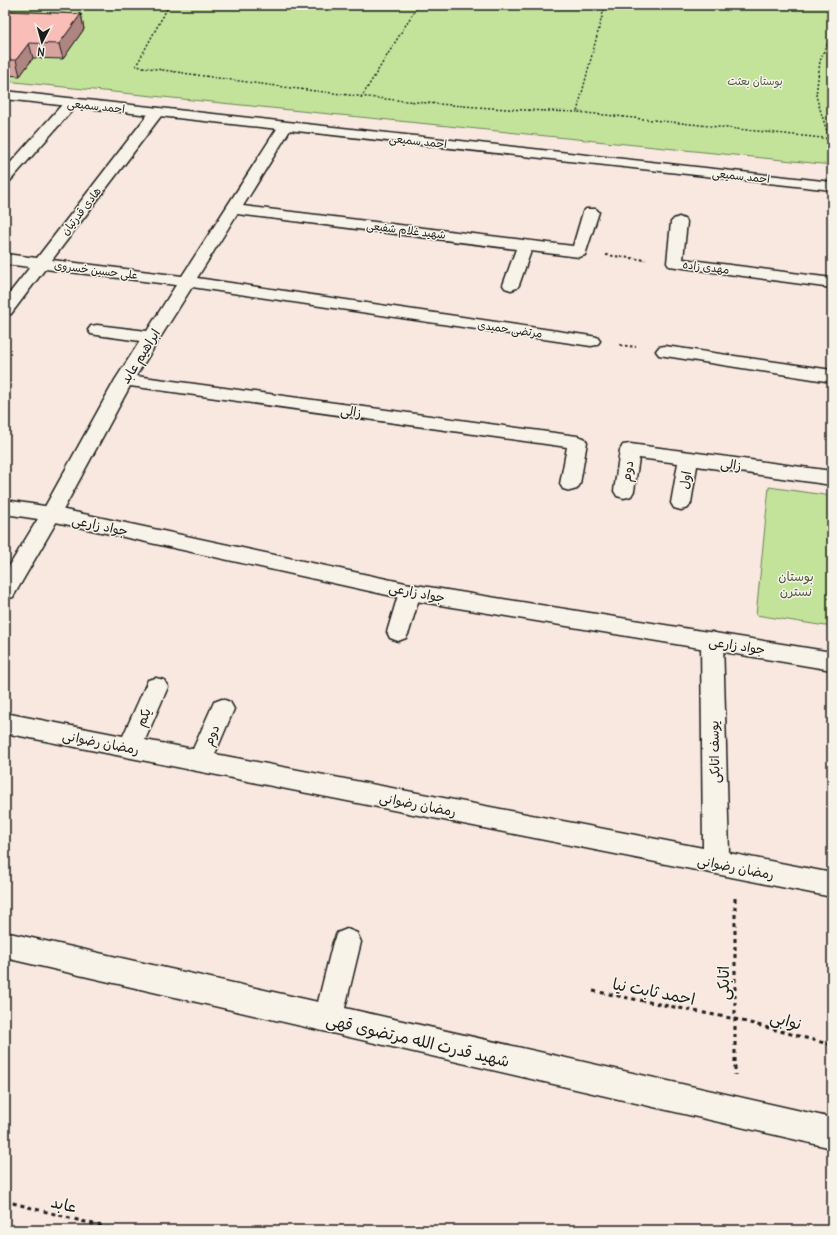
<svg xmlns="http://www.w3.org/2000/svg" width="837" height="1235" viewBox="0 0 837 1235" font-family="Delius,'Playpen Sans Arabic',sans-serif">
	<rect width="100%" height="100%" fill="#f8e8df"/>
	<filter id="ink" filterUnits="userSpaceOnUse"><feTurbulence type="fractalNoise" baseFrequency=".025" numOctaves="2"/><feDisplacementMap in="SourceGraphic" scale="8" xChannelSelector="R" yChannelSelector="G"/><feConvolveMatrix kernelMatrix="1 2 1 2 8 2 1 2 1" color-interpolation-filters="sRGB"/></filter>
	<g filter="url(#ink)">
		<g fill="#c3e39b" stroke="#70805c">
			<polygon points="5,5 832,5 832,165 5,81"/>
			<polygon points="769,487 832,496 832,627 756,615"/>
		</g>
		<g fill="none" stroke-linecap="round" stroke-linejoin="round">
			<defs>
				<g id="street">
					<polygon points="71,99 76,100 78,103 76,106 10,181 5,182 5,169 66,100"/>
					<polygon points="157,108 162,109 164,112 52,260 182,276 278,127 280,124 290,124 292,127 243,206 573,246 583,212 586,209 596,209 599,212 585,255 579,257 531,251 519,285 517,288 511,290 505,288 503,285 516,249 237,214 197,278 591,336 597,337 600,341 597,345 591,346 192,287 136,376 577,436 584,438 587,442 580,484 577,489 570,491 563,489 560,484 567,447 130,386 61,514 13,597 5,599 5,573 42,512 115,380 140,341 97,335 91,334 88,330 91,326 97,325 147,331 176,285 45,269 11,314 5,315 5,299 30,267 5,264 5,254 37,258 152,109"/>
					<polygon points="679,217 684,219 687,222 683,259 832,278 832,288 669,266 667,263 671,222 674,219"/>
					<polygon points="665,346 832,370 832,382 659,355 656,351 659,347"/>
					<polygon points="630,444 832,471 832,485 697,466 691,503 688,508 681,510 674,508 671,503 678,463 639,458 634,491 631,496 624,498 617,496 614,491 620,450 623,445"/>
					<polygon points="410,584 418,586 421,592 409,632 406,638 398,641 390,638 387,632 399,592 402,586"/>
					<polygon points="712,632 720,635 723,641 729,853 832,873 832,897 5,733 5,713 123,736 148,680 156,678 164,680 168,687 145,740 193,749 214,702 222,699 230,702 234,709 215,754 703,848 701,641 704,635"/>
					<polygon points="347,929 357,933 361,942 345,1008 832,1118 832,1148 5,958 5,932 318,1002 333,942 337,933"/>
				</g>
				<g id="secondary">
					<polygon points="5,91 832,182 832,190 5,99"/>
					<polygon points="5,500 51,507 410,584 832,652 832,670 410,600 51,521 5,514"/>
				</g>
			</defs>
			<use href="#street" stroke="#1c1c1c" stroke-width="3"/>
			<use href="#secondary" stroke="#1c1c1c" stroke-width="3"/>
			<g stroke="#1c1c1c" stroke-width="1.5" stroke-dasharray="2 2" stroke-linecap="butt">
				<path d="M169,5L136,66C283,88 429,108 577,112"/>
				<polyline points="605,5 577,112 832,139"/>
				<polyline points="82,8 85,5"/>
				<polyline points="361,98 418,5"/>
				<polyline points="829,138 816,96 820,61 832,33"/>
			</g>
			<g stroke="#1c1c1c" stroke-width="2" stroke-dasharray="2.5 2.5" stroke-linecap="butt">
				<polyline points="606,255 646,260"/>
				<polyline points="620,345 636,347"/>
			</g>
			<g stroke="#1c1c1c" stroke-width="3" stroke-dasharray="4 4" stroke-linecap="butt">
				<polyline points="735,898 735,1075"/>
				<polyline points="593,991 735,1019 832,1045"/>
				<polyline points="5,1201 116,1230"/>
			</g>
			<use href="#street" fill="#f7f3e8" fill-rule="evenodd"/>
			<use href="#secondary" fill="#f7f3e8" fill-rule="evenodd"/>
		</g>
		<polygon fill="#d7a39f" stroke="#1c1c1c" points="5,11 81,14 84,29 63,59 33,58 20,76 5,75"/>
		<g fill="#af8582" stroke="#1c1c1c">
			<polygon points="81,14 84,29 63,59 59,44"/>
			<polygon points="29,43 33,58 20,76 16,60"/>
		</g>
		<polygon fill="#fabeb9" stroke="#1c1c1c" points="5,11 81,14 59,44 29,43 16,60 5,60"/>
	</g>
	<g text-anchor="middle" stroke-width="3" stroke-linejoin="round" paint-order="stroke">
		<g font-size="11" fill="#4e5842" stroke="#f7f3e8">
			<text x="755" y="85">بوستان بعثت</text>
		</g>
		<g font-size="11" fill="#1c1c1c" stroke="#f7f3e8">
			<text transform="translate(96 106) rotate(6)" y="4">احمد سمیعی</text>
			<text transform="translate(418 141) rotate(6)" y="4">احمد سمیعی</text>
			<text transform="translate(741 176) rotate(6)" y="4">احمد سمیعی</text>
			<text transform="translate(81 211) rotate(-52)" y="4">هادی قدرتیان</text>
			<text transform="translate(406 230) rotate(7)" y="4">شهید غلام شفیعی</text>
			<text transform="translate(706 267) rotate(7)" y="4">مهدی زاده</text>
			<text transform="translate(96 270) rotate(7)" y="4">علی حسین خسروی</text>
			<text transform="translate(510 329) rotate(8)" y="4">مرتضی حمیدی</text>
		</g>
		<g font-size="13" fill="#1c1c1c" stroke="#f7f3e8">
			<text transform="translate(140 356) rotate(-58)" y="5">ابراهیم عابد</text>
			<text transform="translate(351 411) rotate(8)" y="5">زالی</text>
			<text transform="translate(731 464) rotate(8)" y="5">زالی</text>
			<text transform="translate(627 471) rotate(-82)" y="5">دوم</text>
			<text transform="translate(685 480) rotate(-81)" y="5">اول</text>
			<text transform="translate(100 525) rotate(12)" y="5">جواد زارعی</text>
			<text transform="translate(417 592) rotate(11)" y="5">جواد زارعی</text>
			<text transform="translate(737 645) rotate(9)" y="5">جواد زارعی</text>
			<text transform="translate(143 717) rotate(-67)" y="5">یکم</text>
			<text transform="translate(211 735) rotate(-68)" y="5">دوم</text>
			<text transform="translate(101 742) rotate(11)" y="5">رمضان رضوانی</text>
			<text transform="translate(714 752) rotate(-91)" y="5">یوسف اتابکی</text>
			<text transform="translate(418 804) rotate(11)" y="5">رمضان رضوانی</text>
			<text transform="translate(736 867) rotate(11)" y="5">رمضان رضوانی</text>
		</g>
		<g font-size="13" fill="#4e5842" stroke="#f7f3e8">
			<text x="796" y="581">بوستان<tspan x="796" dy="15">نسترن</tspan></text>
		</g>
		<g font-size="16" fill="#1c1c1c" stroke="#f7f3e8">
			<text transform="translate(723 983) rotate(-90)" y="6">اتابکی</text>
			<text transform="translate(654 991) rotate(11)" y="6">احمد ثابت نیا</text>
			<text transform="translate(786 1020) rotate(15)" y="6">نوابی</text>
			<text transform="translate(418 1040) rotate(13)" y="6">شهید قدرت الله مرتضوی قهی</text>
			<text transform="translate(64 1204) rotate(14)" y="6">عابد</text>
		</g>
	</g>
	<rect width="837" height="1235" fill="none" stroke="#f7f3e8" stroke-width="20"/>
	<rect x="10" y="10" width="817" height="1215" fill="none" stroke="#1c1c1c" stroke-width="1.5" filter="url(#ink)"/>
	<g transform="translate(42 42) rotate(186)" stroke="#f7f3e8" stroke-width="3" paint-order="stroke">
	<path d="M0-3L7 15L0 10L-7 15Z" fill="#1c1c1c"/>
	<text y="-6" font-size="11" font-weight="bold" text-anchor="middle" fill="#1c1c1c">N</text>
	</g>
</svg>
